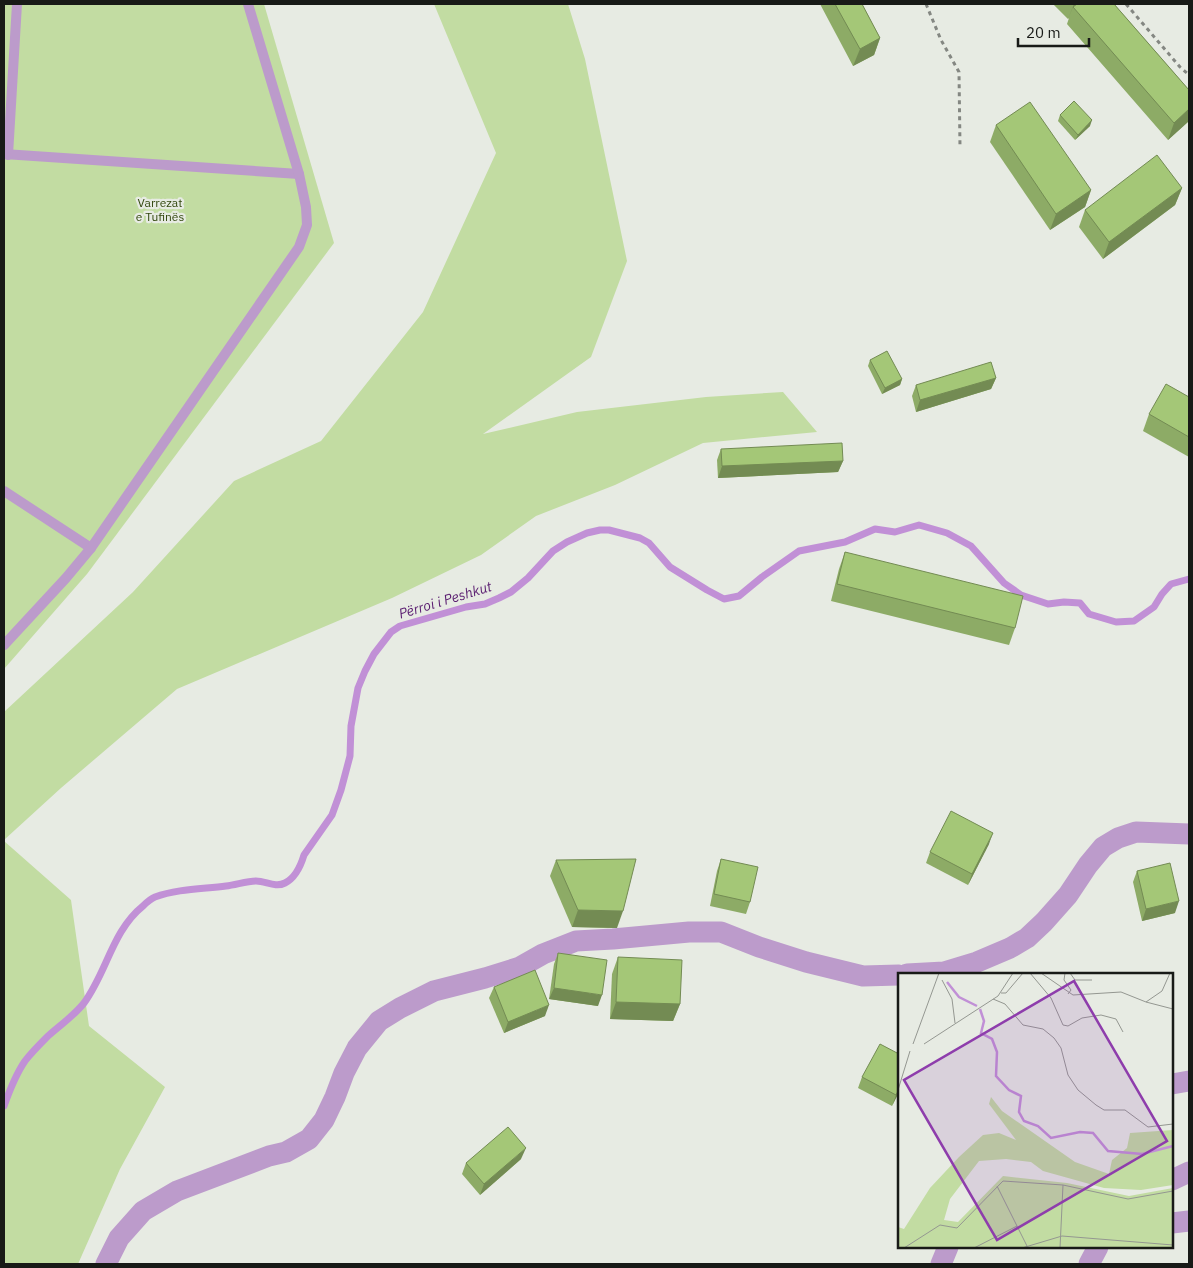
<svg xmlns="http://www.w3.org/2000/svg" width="1193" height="1268" viewBox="0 0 1193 1268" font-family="'IBM Plex Sans',sans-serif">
	<rect width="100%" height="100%" fill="#e7ebe3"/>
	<g fill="#c2dca2">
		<polygon points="4,4 264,4 334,243 87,574 4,669"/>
		<polygon points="434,4 568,4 585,59 627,261 591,357 483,434 577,412 706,397 783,392 817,432 703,443 615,485 536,516 481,555 392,598 177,689 61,788 4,840 4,712 133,592 234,481 321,441 423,312 496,153"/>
		<polygon points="4,841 71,900 89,1026 165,1087 120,1169 78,1264 4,1264"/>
	</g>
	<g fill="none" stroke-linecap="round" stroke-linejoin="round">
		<path stroke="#c190d6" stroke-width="7" d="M4,1106C9,1092 16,1074 25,1061C31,1053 40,1044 48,1036C60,1025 74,1016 84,1003C107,972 112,931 143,906C146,903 150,899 155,897C177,889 202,889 226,886C236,885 246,881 256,881C266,881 275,888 285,883C295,878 301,865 304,855L332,815L341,790L350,756L351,726L358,688L365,671L374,654L391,632L400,626L466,607L485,604L499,598L511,592L528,578L553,551L567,542L587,533L600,530H609L640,538L649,543L670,567L707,590L724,599L739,596L762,577L799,551L845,542L875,529L895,532L919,525L947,533L971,546L1004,583L1021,595L1048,604L1064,602L1080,603L1089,614L1116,622L1134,621L1154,607L1162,594L1171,584L1189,579"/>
		<g stroke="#848782" stroke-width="3" stroke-dasharray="4 4" stroke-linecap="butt">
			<polyline points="926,4 941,40 959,72 960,147"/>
			<polyline points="1126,4 1180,67 1189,75"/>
		</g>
		<g stroke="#bc9bcb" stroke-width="10">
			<polyline points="4,154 299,174"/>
			<polyline points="8,155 17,4"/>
			<polyline points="4,491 91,548"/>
			<polyline points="4,645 66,578 91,548 299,247 307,225 306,207 299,174 248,4"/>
		</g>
		<g stroke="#bc9bcb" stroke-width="21">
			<polyline points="907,974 944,972 977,962 1010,948 1027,938 1044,922 1068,895 1088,865 1103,847 1118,838 1136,832 1189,834"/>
			<polyline points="1172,1084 1189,1081"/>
			<polyline points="1172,1180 1189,1172"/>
			<polyline points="1172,1223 1189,1221"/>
			<polyline points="106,1264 119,1238 143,1211 177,1191 269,1156 286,1152 309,1139 324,1120 335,1097 344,1073 357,1048 379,1021 400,1008 434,991 485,978 520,967 543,954 576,941 613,939 689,932 721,932 759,947 806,962 863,976 899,975"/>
			<polyline points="941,1264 948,1247"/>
			<polyline points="1089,1264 1098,1247"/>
		</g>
	</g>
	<g fill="#8dab66">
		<polygon points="820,4 862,4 880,38 874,55 853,66"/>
		<polygon points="1053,4 1114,4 1189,90 1189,121 1168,140 1067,24 1069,18 1068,19"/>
		<polygon points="1060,115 1090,126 1075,140 1058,121"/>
		<polygon points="996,125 1091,190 1085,207 1050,230 990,142"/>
		<polygon points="1182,188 1175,205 1103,259 1079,227 1085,210"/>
		<polygon points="870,360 902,379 900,385 882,394 868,366"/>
		<polygon points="996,378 991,389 916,412 912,396 916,385"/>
		<polygon points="1189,397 1189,457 1143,431 1149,414"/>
		<polygon points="721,449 843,461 838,472 718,478 717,460"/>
		<polygon points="845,552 1015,628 1009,645 831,601 839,569"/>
		<polygon points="989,844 968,885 926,863 930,852"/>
		<polygon points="721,859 750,902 746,914 710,906 717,871"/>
		<polygon points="556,860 617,928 572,927 550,876"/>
		<polygon points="1137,871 1175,913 1142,921 1133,882"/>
		<polygon points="558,953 598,1006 549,999 554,964"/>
		<polygon points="618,957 680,1004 673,1021 610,1019 612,974"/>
		<polygon points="494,987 545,1016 504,1033 489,998"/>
		<polygon points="899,1054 899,1092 892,1106 858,1088 862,1077"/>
		<polygon points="521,1159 480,1195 462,1174 466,1163"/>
	</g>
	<g fill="#738b53">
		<polygon points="1074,4 1084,4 1073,7 1068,19"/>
		<polygon points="880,38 874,55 853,66 860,49"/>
		<polygon points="1189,109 1189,121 1168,140 1174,123"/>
		<polygon points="1092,120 1090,126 1075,140 1078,135"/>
		<polygon points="1182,188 1175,205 1103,259 1109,242"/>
		<polygon points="1091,190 1085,207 1050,230 1056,214"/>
		<polygon points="996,378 991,389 916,412 920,400"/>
		<polygon points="902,379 900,385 882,394 885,388"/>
		<polygon points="843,461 838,472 718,478 722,466"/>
		<polygon points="993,833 989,844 968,885 972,874"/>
		<polygon points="1179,901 1175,913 1142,921 1146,909"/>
		<polygon points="578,910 623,911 617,928 572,927"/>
		<polygon points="554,988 602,995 598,1006 549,999"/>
		<polygon points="616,1002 680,1004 673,1021 610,1019"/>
		<polygon points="549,1005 545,1016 504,1033 508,1022"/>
		<polygon points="899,1089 899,1092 892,1106 896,1095"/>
		<polygon points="526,1148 521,1159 480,1195 484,1184"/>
	</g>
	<g fill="#a4c777" stroke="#738b53">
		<polygon points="835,4 862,4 880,38 860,49"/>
		<polygon points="1077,4 1114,4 1189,90 1189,109 1174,123 1073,7"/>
		<polygon points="1074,101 1092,120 1078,135 1060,115"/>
		<polygon points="1030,102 1091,190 1056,214 996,125"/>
		<polygon points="1157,155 1182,188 1109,242 1085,210"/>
		<polygon points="887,351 902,379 885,388 870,360"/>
		<polygon points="991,362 996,378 920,400 916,385"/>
		<polygon points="1166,384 1189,397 1189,437 1149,414"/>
		<polygon points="842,443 843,461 722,466 721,449"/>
		<polygon points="845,552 1023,596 1015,628 837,584"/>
		<polygon points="951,811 993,833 972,874 930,852"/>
		<polygon points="636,859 623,911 578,910 556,860"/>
		<polygon points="721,859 758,867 750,902 714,894"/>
		<polygon points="1170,863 1179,901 1146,909 1137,871"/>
		<polygon points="558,953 607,960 602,995 554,988"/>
		<polygon points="618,957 682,960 680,1004 616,1002"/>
		<polygon points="535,970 549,1005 508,1022 494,987"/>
		<polygon points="880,1044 899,1054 899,1089 896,1095 862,1077"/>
		<polygon points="508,1127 526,1148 484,1184 466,1163"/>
	</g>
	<g text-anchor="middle" stroke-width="4.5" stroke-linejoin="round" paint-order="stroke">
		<g font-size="12" fill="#33480f" stroke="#e7ebe3">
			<text x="160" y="207">Varrezat<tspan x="160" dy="14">e Tufinës</tspan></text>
		</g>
		<g font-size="14" font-style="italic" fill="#5a1d70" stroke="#e7ebe3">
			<text transform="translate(445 600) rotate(-17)" y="5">Përroi i Peshkut</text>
		</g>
	</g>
	<g transform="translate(898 973)">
		<rect width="275" height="275" fill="#e7ebe3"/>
		<path d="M93,124L104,138L177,189L211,201L214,187L229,175L232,160L275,157V212L243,217L206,215L145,198L133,189L108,186L81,188L52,226L46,247L60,249L105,203L169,210L231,223L275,215V275H0V254L6,256L32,215L61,184L85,162L101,160L118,167L91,131Z" fill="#c2dca2"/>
		<path fill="none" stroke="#c190d6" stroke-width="2.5" d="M49,9L61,24L79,33M82,36L86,48L83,60L94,66L99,79L98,103L111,117L123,123L121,139L126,148L140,153L153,165L182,159L195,160L210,178L244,181L275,173"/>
		<path fill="none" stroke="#949791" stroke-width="1" d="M132,0L153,25L165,52L170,53L184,45L203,42L218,46L225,59M143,0L175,22L223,19L248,29L264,18L272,0M167,0L166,7L173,17L170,21M172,0L177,7H194M44,7L54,26L57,50M103,20H108L125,0M95,26L107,31L125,52L145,56L156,65L163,75L170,102L180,117L198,132L206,137H227L250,154L275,151M248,29L275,36M15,71L41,0M26,71L100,23L115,0M0,117L12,78M99,213L129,273M6,275L42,252L59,255L105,208L165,212L230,226L275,218M76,275L119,253M124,275L164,263L275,272M162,275L165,212"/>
		<path fill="#8e3dac" fill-opacity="0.15" stroke="#8e3dac" stroke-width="2.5" d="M176,8L269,168L99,267L6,107Z"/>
		<rect width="275" height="275" fill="none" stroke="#181a17" stroke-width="2.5"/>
	</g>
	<rect width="1193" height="1268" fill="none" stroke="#181a17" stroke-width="10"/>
	<path d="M1018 38v8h71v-8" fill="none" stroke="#181a17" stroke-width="2.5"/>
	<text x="1026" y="38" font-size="15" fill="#181a17" stroke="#e7ebe3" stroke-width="4" paint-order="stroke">20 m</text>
</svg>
